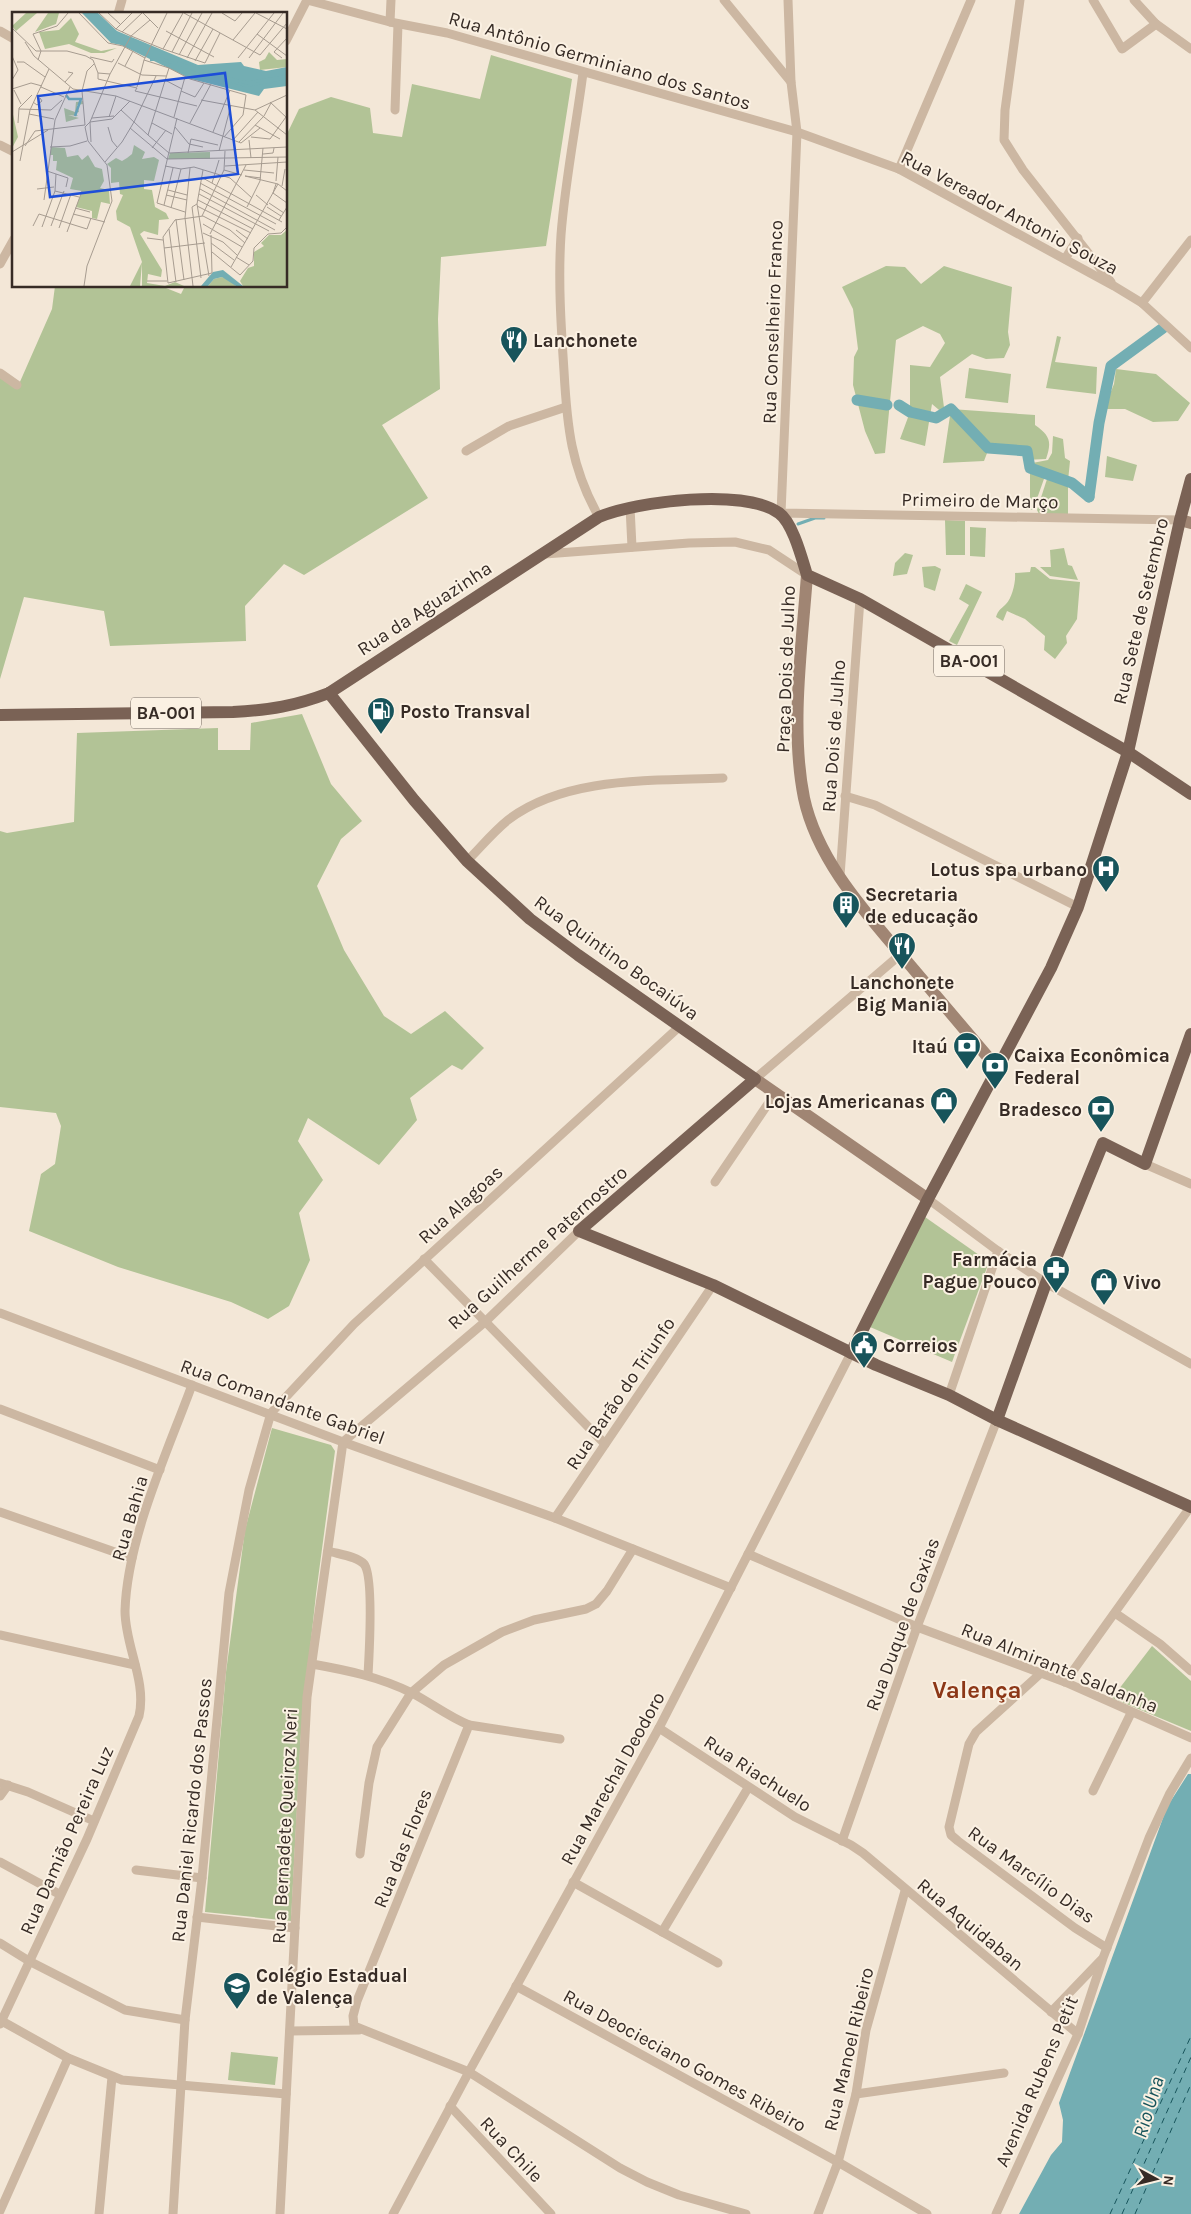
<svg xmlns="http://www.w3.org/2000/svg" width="1191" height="2214" viewBox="0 0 1191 2214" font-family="Karla,sans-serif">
	<rect width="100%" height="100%" fill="#f3e7d7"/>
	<g fill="#b2c396">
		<polygon points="491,55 572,79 546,246 441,257 438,319 440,389 382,425 428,498 304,575 284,564 245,606 246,641 110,646 104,611 24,597 0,679 0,373 19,384 52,309 55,286 161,286 181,294 185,286 286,286 286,136 299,109 331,97 370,108 373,133 402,137 412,84 480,99"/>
		<polygon points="886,266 905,267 921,284 944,266 1012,287 1008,332 1010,345 1004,358 986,359 972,354 940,377 945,415 932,404 925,446 900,439 910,412 910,365 930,367 945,343 940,334 923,326 896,340 885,453 875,454 865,431 853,385 854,357 858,349 853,309 842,287"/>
		<polygon points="1057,336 1061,337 1055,362 1097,367 1096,394 1046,388"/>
		<polygon points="969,368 1011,374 1008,403 965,398"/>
		<polygon points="1116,369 1156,374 1190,403 1178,421 1153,422 1125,409 1104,409 1114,384"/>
		<path d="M951,409L1035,415V425C1050,436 1052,441 1046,459L1025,460L1027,451L1016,448H989L984,461L943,463Z"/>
		<polygon points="1053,436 1063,439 1065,458 1070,461 1068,481 1050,476 1038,467 1030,467 1027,464 1048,460 1052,453"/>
		<polygon points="1107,456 1137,465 1133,481 1105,477"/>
		<polygon points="1030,468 1040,470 1045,476 1033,510 1026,510 1030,498"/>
		<polygon points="1047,479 1068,484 1068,517 1040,516 1037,510"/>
		<polygon points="945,520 965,521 965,555 946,555"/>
		<polygon points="970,527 986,528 985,557 970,556"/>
		<polygon points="1064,548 1068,565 1072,566 1078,580 1050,576 1040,567 1051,567 1050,550"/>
		<polygon points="905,553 913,555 907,574 893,576 895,563"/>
		<polygon points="935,566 941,569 935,591 924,587 922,567"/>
		<path d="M1031,567H1035L1050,579L1080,582L1077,619L1066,636L1067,643L1055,659L1044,650L1045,636L1025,619L1007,611L1003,621L996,617C998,610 1001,609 1006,604C1012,598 1016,582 1015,573L1030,572Z"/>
		<polygon points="966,584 982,592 957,645 949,641 969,605 959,599"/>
		<polygon points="302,714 331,784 362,821 341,839 317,886 344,950 384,1016 411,1034 445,1011 484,1048 462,1070 452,1065 410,1098 417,1120 379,1165 308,1118 298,1141 323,1180 299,1213 310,1260 289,1306 268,1319 231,1302 118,1267 29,1231 41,1174 55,1164 61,1126 56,1113 0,1107 0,831 7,833 74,822 77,733 218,728 218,750 250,750 251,723"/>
		<polygon points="925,1217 989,1262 952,1362 870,1327"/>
		<polygon points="272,1428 331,1445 335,1451 316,1594 301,1733 291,1921 205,1912 226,1672 245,1530"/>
		<polygon points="1152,1646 1191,1681 1191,1731 1112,1698"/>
		<polygon points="231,2052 278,2057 275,2085 228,2080"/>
	</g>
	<polygon fill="#73aeb3" points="1188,1774 1191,1774 1191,2214 1019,2214 1051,2155 1062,2142 1063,2120 1059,2103 1167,1807"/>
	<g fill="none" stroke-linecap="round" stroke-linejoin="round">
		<polyline stroke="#73aeb3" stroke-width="3" points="798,524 815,518 824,518"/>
		<g stroke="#73aeb3" stroke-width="11">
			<polyline points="857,400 887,405"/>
			<polyline points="899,405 910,412 936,418 951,409 988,448 1027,451 1030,468 1072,483 1089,497"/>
			<polyline points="1089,497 1099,423 1111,366 1163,328"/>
		</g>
		<g stroke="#17545b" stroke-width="1" stroke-dasharray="6 5" stroke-linecap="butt">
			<polyline points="1110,2214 1191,2036"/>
			<polyline points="1122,2214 1191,2057"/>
			<polyline points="1135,2214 1191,2084"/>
		</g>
		<g stroke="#ccb7a2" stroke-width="9">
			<polyline points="307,0 390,22 447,33 797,132 899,169 1114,286 1142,303 1191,348"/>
			<polyline points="724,0 791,82"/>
			<polyline points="788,0 791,82 797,132 781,513 1180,520"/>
			<polyline points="1020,0 1005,110 1004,140 1023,170 1111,282"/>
			<polyline points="1093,0 1122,49 1156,24"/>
			<polyline points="1134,0 1156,24 1191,49"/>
			<polyline points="118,14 122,0"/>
			<polyline points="390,22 391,0"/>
			<polyline points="0,31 14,39"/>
			<polyline points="286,41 307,0"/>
			<path d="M583,73C576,127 565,181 561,235C558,280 561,326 564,371C567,426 571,468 599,517"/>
			<polyline points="395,110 398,24"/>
			<polyline points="0,145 14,152"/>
			<polyline points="899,169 971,0"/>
			<polyline points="1065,259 1078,238"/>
			<polyline points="0,264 14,239"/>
			<polyline points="1142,303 1191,240"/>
			<polyline points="0,373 17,385"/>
			<polyline points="466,451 509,426 566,407"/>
			<polyline points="630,507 632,547"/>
			<polyline points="545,554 689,543 735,542 769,550 807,575"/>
			<polyline points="845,796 875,805 1078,907"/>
			<path d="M467,861C481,847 493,832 508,820C565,776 654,781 723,778"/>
			<polyline points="840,876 860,599"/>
			<polyline points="755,1079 901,954"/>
			<polyline points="1145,1164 1191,1184"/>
			<polyline points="715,1182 776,1092"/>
			<polyline points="928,1199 998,1251 1046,1283 1191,1364"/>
			<polyline points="424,1259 605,1444"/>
			<polyline points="0,1313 343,1442 555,1518 731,1588"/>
			<polyline points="949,1395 998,1251"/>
			<polyline points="0,1409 160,1470"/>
			<polyline points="0,1512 132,1558"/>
			<polyline points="555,1518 713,1285"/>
			<path d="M328,1551C338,1554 357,1556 364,1564C374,1576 369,1657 368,1675"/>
			<polyline points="748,1554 917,1627 1065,1682 1191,1738"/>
			<polyline points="1115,1613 1160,1644 1191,1671"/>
			<polyline points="0,1635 135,1665"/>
			<path d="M312,1664C346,1670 380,1677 412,1693C431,1703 449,1717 469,1725L357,2001L353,2016L354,2026L469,2072L620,2168L647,2182L679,2195L746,2214"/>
			<polyline points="1041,1673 976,1732 969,1744 949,1827 951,1835 958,1841 1075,1928 1107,1948"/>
			<polyline points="1065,1682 1191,1506"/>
			<polyline points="469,1725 560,1739"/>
			<polyline points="659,1728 795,1817 851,1845 863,1853 1078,2034"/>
			<polyline points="0,1783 28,1792 94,1821"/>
			<polyline points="1093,1791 1131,1713"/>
			<polyline points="0,1796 8,1785"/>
			<polyline points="842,1841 917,1627 997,1420"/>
			<polyline points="360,1854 369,1783 377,1747 411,1693 444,1665 502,1632 534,1620 586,1609 596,1604 607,1591 633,1549"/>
			<polyline points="0,1862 59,1894"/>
			<polyline points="136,1870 202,1878"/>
			<polyline points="573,1882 718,1963"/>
			<polyline points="197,1917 295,1928"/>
			<polyline points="662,1932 748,1788"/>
			<polyline points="0,1943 29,1961 125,2010 185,2020"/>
			<polyline points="516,1986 838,2162 927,2214"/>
			<polyline points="1051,2012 1101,1960"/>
			<polyline points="0,2020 68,2058 122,2080 286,2094"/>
			<path d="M0,2024L87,1839L139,1716C147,1681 125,1646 125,1611C127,1539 167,1453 192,1385"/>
			<polyline points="290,2031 359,2030"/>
			<polyline points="856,2094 1004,2073"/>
			<polyline points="450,2106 551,2214"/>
			<polyline points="0,2211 68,2058"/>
			<polyline points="99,2214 112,2077"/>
			<polyline points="173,2214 185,2020 202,1878 229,1593 249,1490 271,1413 354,1324 679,1027"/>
			<polyline points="280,2214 307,1697 343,1442 486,1321 579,1231"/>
			<polyline points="393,2214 471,2068 659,1728 851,1353"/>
			<polyline points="818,2214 838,2162 856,2094 866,2030 905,1891"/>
			<polyline points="996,2214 1078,2034 1103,1958 1149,1838 1170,1793 1191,1758"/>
		</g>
		<g stroke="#a08573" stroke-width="12">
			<polyline points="1180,520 1191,523"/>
			<path d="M807,575C802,645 790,729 804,798C818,863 869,916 910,965C940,1000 969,1035 998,1069"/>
			<polyline points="755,1079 928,1199"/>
		</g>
		<g stroke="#7a6255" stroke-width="12">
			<polyline points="329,693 414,800 467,861 530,919 578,955 755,1079 579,1231 713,1285 876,1365 949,1395 997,1420 1191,1507"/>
			<path d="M0,715L233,712C270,710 295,706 329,693L599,517C637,501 744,488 779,513C793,523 802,559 807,575L860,599L1128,752L1191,794"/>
			<polyline points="851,1353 928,1199 1051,968 1078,907 1128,752 1180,520 1191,479"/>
			<polyline points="997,1420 1046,1283 1103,1143 1145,1164 1191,1034"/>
		</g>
	</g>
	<defs>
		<symbol id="restaurant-pin" viewBox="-11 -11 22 30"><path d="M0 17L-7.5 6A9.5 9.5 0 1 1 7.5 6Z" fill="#17545b" stroke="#fbf1e3"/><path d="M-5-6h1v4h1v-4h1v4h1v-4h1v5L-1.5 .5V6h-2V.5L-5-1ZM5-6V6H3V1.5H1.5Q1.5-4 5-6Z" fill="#fff"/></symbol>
		<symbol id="fuel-pin" viewBox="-11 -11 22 30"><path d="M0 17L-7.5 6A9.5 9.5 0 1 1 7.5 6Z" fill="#17545b" stroke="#fbf1e3"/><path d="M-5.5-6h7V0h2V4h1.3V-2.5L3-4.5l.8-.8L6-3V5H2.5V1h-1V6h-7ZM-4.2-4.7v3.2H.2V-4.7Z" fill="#fff"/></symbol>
		<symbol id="hospital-pin" viewBox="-11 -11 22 30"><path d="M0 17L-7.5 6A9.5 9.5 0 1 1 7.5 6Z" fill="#17545b" stroke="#fbf1e3"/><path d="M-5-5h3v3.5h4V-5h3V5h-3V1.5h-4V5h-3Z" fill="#fff"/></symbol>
		<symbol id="building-pin" viewBox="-11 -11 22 30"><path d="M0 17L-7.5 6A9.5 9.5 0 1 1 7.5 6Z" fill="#17545b" stroke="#fbf1e3"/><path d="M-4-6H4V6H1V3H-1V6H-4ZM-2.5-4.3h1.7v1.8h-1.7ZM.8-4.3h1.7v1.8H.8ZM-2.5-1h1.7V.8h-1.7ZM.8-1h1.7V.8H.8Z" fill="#fff"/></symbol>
		<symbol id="bank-pin" viewBox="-11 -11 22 30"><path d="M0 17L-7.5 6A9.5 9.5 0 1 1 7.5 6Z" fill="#17545b" stroke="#fbf1e3"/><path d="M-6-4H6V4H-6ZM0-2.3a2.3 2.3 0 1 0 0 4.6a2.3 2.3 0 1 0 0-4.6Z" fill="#fff"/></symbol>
		<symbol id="shop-pin" viewBox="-11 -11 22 30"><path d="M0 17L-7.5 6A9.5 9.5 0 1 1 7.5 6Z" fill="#17545b" stroke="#fbf1e3"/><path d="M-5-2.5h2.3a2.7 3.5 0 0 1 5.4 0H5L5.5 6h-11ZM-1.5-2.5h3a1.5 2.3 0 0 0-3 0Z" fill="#fff"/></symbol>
		<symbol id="pharmacy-pin" viewBox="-11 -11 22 30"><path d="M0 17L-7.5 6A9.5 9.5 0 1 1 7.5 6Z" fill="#17545b" stroke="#fbf1e3"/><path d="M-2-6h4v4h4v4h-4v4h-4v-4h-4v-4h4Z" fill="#fff"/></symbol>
		<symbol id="civic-pin" viewBox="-11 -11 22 30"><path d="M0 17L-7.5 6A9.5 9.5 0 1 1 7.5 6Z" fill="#17545b" stroke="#fbf1e3"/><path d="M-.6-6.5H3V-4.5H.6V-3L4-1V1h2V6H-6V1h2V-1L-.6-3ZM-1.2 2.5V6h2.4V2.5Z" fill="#fff"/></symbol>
		<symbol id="school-pin" viewBox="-11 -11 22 30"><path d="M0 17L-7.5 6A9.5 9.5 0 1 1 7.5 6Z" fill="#17545b" stroke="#fbf1e3"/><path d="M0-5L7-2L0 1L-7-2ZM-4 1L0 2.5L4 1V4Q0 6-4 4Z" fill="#fff"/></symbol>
	</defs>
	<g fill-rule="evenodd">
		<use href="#restaurant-pin" x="498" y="324" width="32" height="43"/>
		<use href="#fuel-pin" x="365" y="695" width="32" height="43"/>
		<use href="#hospital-pin" x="1090" y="853" width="32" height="43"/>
		<use href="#building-pin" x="830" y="889" width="32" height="43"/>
		<use href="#restaurant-pin" x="886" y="930" width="32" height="43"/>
		<use href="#bank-pin" x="951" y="1030" width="32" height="43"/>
		<use href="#bank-pin" x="979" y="1050" width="32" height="43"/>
		<use href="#shop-pin" x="928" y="1085" width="32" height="43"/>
		<use href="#bank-pin" x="1085" y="1093" width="32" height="43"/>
		<use href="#pharmacy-pin" x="1040" y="1254" width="32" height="43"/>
		<use href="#shop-pin" x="1088" y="1266" width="32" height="43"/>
		<use href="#civic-pin" x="848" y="1329" width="32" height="43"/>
		<use href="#school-pin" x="221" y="1970" width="32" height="43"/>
	</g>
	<g text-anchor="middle" stroke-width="4" stroke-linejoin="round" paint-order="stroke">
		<g fill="#fbf1e3" stroke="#71665e" stroke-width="1">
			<rect x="934" y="645.5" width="70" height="31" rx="4"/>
			<rect x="131" y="697.5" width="70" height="31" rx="4"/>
		</g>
		<g font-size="18" font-weight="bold" fill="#362b25">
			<text x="969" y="667">BA-001</text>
			<text x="166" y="719">BA-001</text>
		</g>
		<g font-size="19" fill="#362b25" stroke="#fbf1e3">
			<text transform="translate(600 60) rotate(16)" y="7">Rua Antônio Germiniano dos Santos</text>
			<text transform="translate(1010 212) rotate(28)" y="7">Rua Vereador Antonio Souza</text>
			<text transform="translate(772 322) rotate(-88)" y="7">Rua Conselheiro Franco</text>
			<text transform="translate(980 500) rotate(1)" y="7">Primeiro de Março</text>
			<text transform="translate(424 608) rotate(-33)" y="7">Rua da Aguazinha</text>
			<text transform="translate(1140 611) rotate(-77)" y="7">Rua Sete de Setembro</text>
			<text transform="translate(785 669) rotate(-88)" y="7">Praça Dois de Julho</text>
			<text transform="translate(833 736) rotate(-86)" y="7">Rua Dois de Julho</text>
			<text transform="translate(617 957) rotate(36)" y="7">Rua Quintino Bocaiúva</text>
			<text transform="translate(460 1204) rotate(-42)" y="7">Rua Alagoas</text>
			<text transform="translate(537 1247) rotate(-42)" y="7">Rua Guilherme Paternostro</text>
			<text transform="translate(620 1393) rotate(-56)" y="7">Rua Barão do Triunfo</text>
			<text transform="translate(283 1401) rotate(20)" y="7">Rua Comandante Gabriel</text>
			<text transform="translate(129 1518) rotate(-74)" y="7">Rua Bahia</text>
			<text transform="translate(902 1624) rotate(-70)" y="7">Rua Duque de Caxias</text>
			<text transform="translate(1060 1667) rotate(22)" y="7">Rua Almirante Saldanha</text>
			<text transform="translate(758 1773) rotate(33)" y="7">Rua Riachuelo</text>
			<text transform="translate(612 1778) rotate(-61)" y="7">Rua Marechal Deodoro</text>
			<text transform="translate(191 1810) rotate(-84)" y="7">Rua Daniel Ricardo dos Passos</text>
			<text transform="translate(284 1826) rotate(-87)" y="7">Rua Bernadete Queiroz Neri</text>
			<text transform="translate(66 1840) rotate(-66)" y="7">Rua Damião Pereira Luz</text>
			<text transform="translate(402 1848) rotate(-68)" y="7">Rua das Flores</text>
			<text transform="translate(1032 1874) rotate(36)" y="7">Rua Marcílio Dias</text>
			<text transform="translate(971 1924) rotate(40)" y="7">Rua Aquidaban</text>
			<text transform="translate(848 2049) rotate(-77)" y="7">Rua Manoel Ribeiro</text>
			<text transform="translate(685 2060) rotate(29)" y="7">Rua Deocieciano Gomes Ribeiro</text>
			<text transform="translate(1036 2081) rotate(-67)" y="7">Avenida Rubens Petit</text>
			<text transform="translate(512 2149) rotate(47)" y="7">Rua Chile</text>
		</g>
		<g font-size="19" font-weight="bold" fill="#362b25" stroke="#fbf1e3" text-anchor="start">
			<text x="533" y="347">Lanchonete</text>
			<text x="400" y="718">Posto Transval</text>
			<text x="1087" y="876" text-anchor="end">Lotus spa urbano</text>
			<text x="865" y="901">Secretaria<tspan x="865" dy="22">de educação</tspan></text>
			<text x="902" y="989" text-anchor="middle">Lanchonete<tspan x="902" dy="22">Big Mania</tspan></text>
			<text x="948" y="1053" text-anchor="end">Itaú</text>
			<text x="1014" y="1062">Caixa Econômica<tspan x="1014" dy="22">Federal</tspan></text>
			<text x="925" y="1108" text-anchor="end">Lojas Americanas</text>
			<text x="1082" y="1116" text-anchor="end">Bradesco</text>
			<text x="1037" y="1266" text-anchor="end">Farmácia<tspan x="1037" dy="22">Pague Pouco</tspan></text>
			<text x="1123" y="1289">Vivo</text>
			<text x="883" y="1352">Correios</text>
			<text x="256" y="1982">Colégio Estadual<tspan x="256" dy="22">de Valença</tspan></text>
		</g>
		<g font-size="20" font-style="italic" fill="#17545b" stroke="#fbf1e3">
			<text transform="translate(1148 2107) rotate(-73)" y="7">Rio Una</text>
		</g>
		<g font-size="24" font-weight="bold" fill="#8c3717" stroke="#fbf1e3">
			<text x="977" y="1698">Valença</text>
		</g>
	</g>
	<g transform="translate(12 12)">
		<rect width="275" height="275" fill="#f3e7d7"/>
		<path d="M14,1H25L4,19L0,14ZM36,1H47L44,12L23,20ZM59,6L67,22L63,30L89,39L105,36L92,41H79L57,32L33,37L27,20L47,18ZM257,40L265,48L275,47V55L248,58L247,50L253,47ZM71,89V92L65,93L67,100L63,101L66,104L56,103L67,106L54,110L52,96L63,100L64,90ZM0,98L6,125L0,136ZM122,133L133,140L130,147L142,145L147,148L142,169L132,168V177L140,178L143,195L154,201L157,207L147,208L146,223L132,219L128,222L150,258L149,265L136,262L135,271L153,274L163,270L172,274H130V251L128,274H118L130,250L118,215L105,208L104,199L111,183L108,182L107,170L99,171V156L95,152L104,146L110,149L115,146L120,142ZM39,135L53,136L55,145L66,143L70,148L76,143L83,155L90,157L92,169L88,176L97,178L98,192L89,190L85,207L80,206V199L64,195L70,179L58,177L61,166L44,158L45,149H41V143H38ZM198,140V147H156L158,141ZM275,218V274H231L228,269L236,256L242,254V240L252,234L249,231L257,223H269ZM210,265L217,267L224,274H196L202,267Z" fill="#b2c396"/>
		<path d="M70,1H86L105,19L186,53L229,50L232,54L254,59L275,55V74L252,77L247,84L179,67L109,33L99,31ZM211,258L231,274H224L210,265L202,267L196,274H189L201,260Z" fill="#73aeb3"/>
		<path fill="none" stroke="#73aeb3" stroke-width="2.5" d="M138,48L149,47L234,74L275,66M165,51L234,71L275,64M215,67L245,72L275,65M54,83L57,87H69L63,104"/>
		<path fill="none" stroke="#a79c90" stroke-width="1" d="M67,1L96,31L111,34L133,46M87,1L104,17L119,24L138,8M96,1L108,12M131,1L146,16M172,1L248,43L275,11M210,1L223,9L230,1M244,1L275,17M0,16L24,39H55L74,44L81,48L86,61L98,62M104,17L120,1M154,19L202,45M110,20L130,1M245,22L275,44M221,28L243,1M13,30L22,44L61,77L104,84L144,99M151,37L193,51L208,21M160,40L180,1M167,43L190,1M0,44L6,58L0,68M78,45L100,50L102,47M175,46L200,1M226,46L262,1M237,46L271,1M270,46L262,40L275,26M26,48L29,39L21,22L45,14L56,1M183,49L201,17M5,50H12L33,65M106,51L130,63L154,64M113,54L121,39M157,56L178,67L234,83L231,103L212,125M86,61V67L125,76L123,79L148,85M153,68L170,77M53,70L61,61L56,60M29,75L52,85M125,75L132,48M0,77L19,71L30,74M2,78L9,92M169,79L183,85L192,71M148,85L185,94M189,88L243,98L275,123M21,90L25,93L30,89L28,86M258,90L275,106M7,97L39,98L50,88M109,98L122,110L144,64M243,98L275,83M144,99L229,131L248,116M17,102L42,107M97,105L104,84M162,105L173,65M80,106L102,104M165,106L145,191L173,200M6,111L7,96L20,83M140,111L160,122M178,111L199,72M243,113L268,127M96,115L100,129L105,135M163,115L177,132L191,135M118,116L155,147L275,145M201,120L218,78M136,123L157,141L275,135M239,125L258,127L274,105M221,128L246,100M237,128L239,146M79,130L78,110L100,107L118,89M227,130L252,104L259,91M13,134L23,119L73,113L70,79L75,59L82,52M38,135L58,134L75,129M140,136L154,118M207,139L219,93M0,140L36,118M176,141L179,127L206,133M251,142L261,141L262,136M8,149L18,98L37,57M93,150L110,130L122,110L136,123L157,56L132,48L155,1M153,154L169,157L182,155L218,166L240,186M213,154L275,150M178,156L173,206L181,274M191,158L185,192L197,264M212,158L230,163M232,158L262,161M35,159L56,166L54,175M233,164L266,172L275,179M233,164L249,166M189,165L270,210M264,169L266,145M188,171L264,212M200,171L207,148M264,172L261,181L275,191M270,174L273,157M25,177L42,175M188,177L263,218M156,178L175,183M43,179L67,185M187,182L257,219M154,183L175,188M244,183L256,193M32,188L43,108L58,75M186,188L241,217M257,191L272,201M185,192L180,195L189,266M152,193L161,156M185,194L239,221M235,195L248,169L251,136M255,195L269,204M63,196L78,200M159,196L169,157M61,202L93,210M190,204L212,158L213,139M164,207L172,268M267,208L275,195M191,212L230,235M21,214L27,202L75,217L79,206M39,214L52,179M30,215L43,179L44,162M47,216L59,182M157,217L164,270M224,218L236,227M55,220L70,179M191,221L211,230L225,243M198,222L234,153M199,223L200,261L156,271L151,225L163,208L191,204L218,218L233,231M135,226L151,228M199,231L222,248M152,236L193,231M200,240L228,263L241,249L242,236L256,222L269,221L275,215M224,245L237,253M219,255L266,172M135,269H155M72,274L75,254L100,189L95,153L76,129L73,115L78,110L98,62L119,24L151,37L171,1"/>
		<path fill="#1d4ed8" fill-opacity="0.15" stroke="#1d4ed8" stroke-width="2.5" d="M213,61L226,162L38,185L26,84Z"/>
		<rect width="275" height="275" fill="none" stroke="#362b25" stroke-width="2.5"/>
	</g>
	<g transform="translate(1156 2179) rotate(97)" stroke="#fbf1e3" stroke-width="4" paint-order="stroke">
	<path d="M0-4L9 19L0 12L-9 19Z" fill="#362b25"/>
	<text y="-8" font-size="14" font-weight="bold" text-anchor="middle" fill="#362b25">N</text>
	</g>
</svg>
